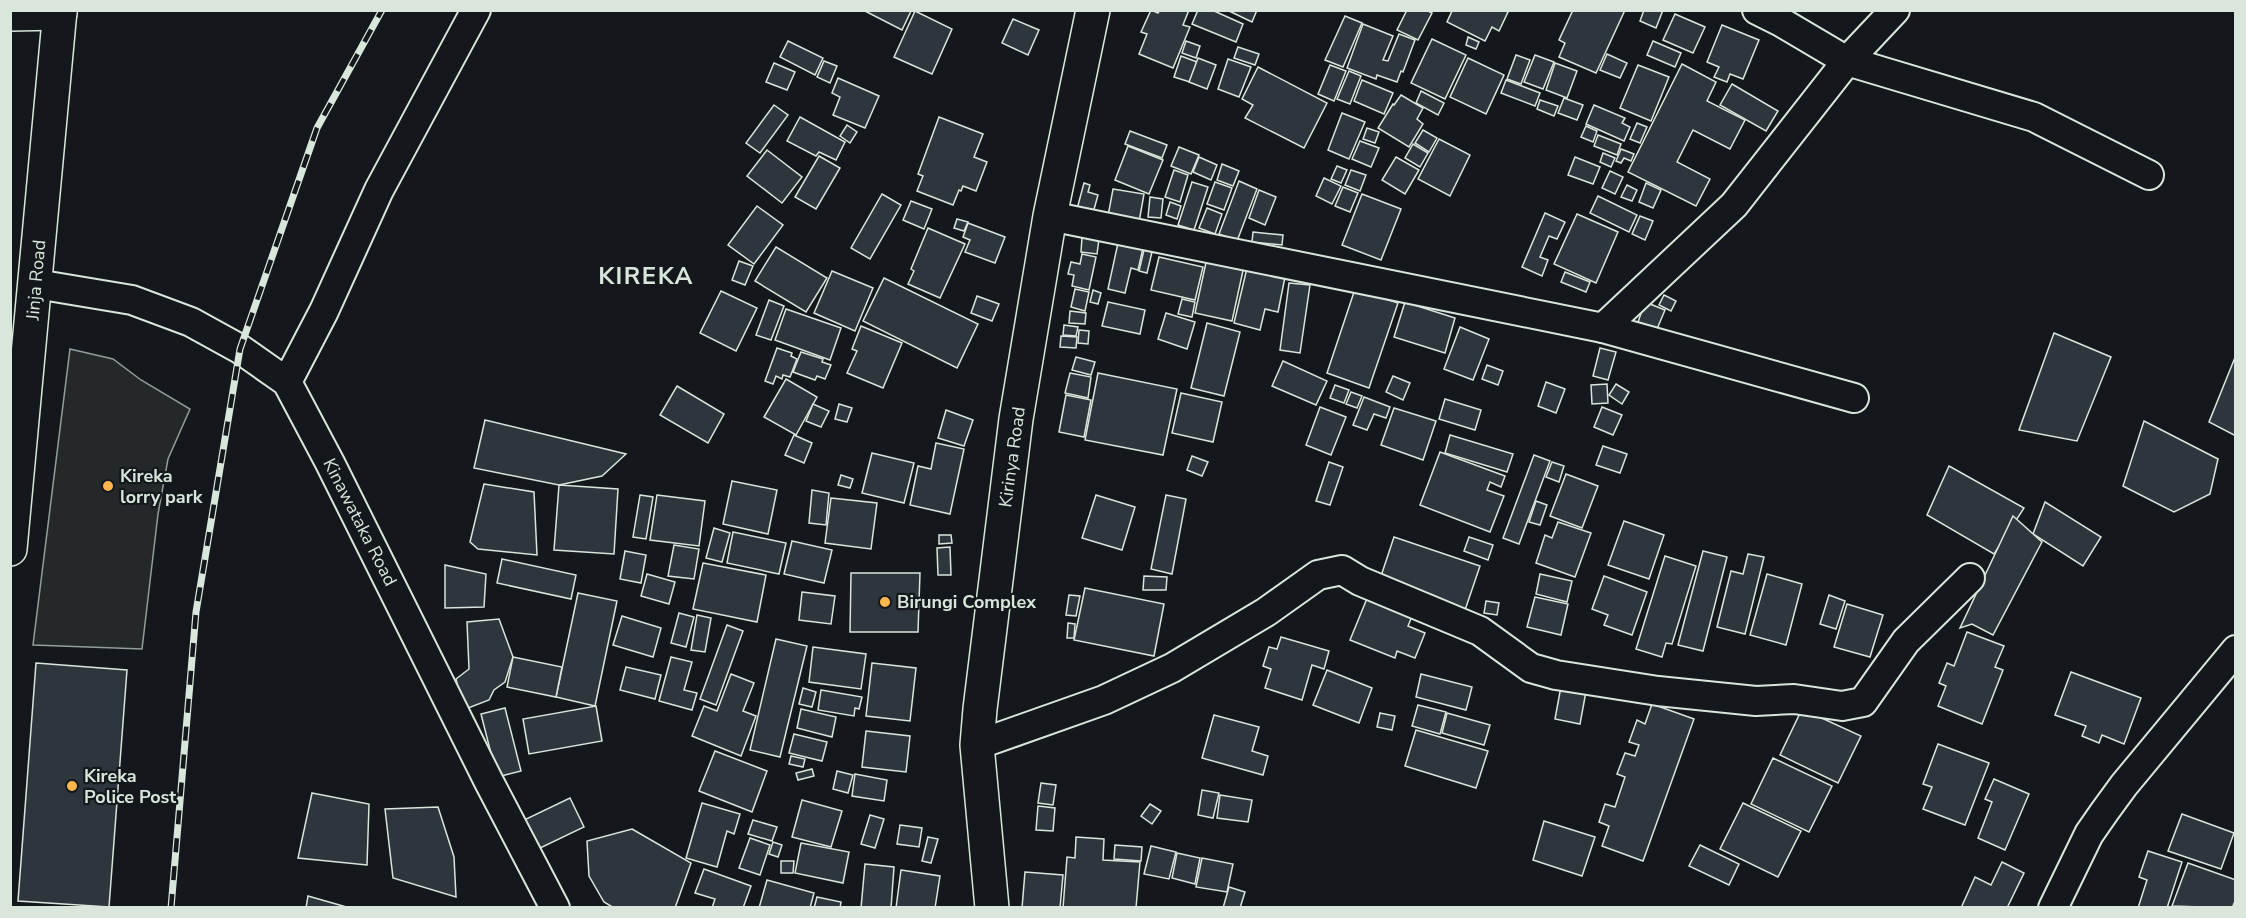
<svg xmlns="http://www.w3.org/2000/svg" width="2246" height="918" viewBox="0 0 2246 918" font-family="'Nunito Sans',sans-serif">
	<rect width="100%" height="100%" fill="#14181c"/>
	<polygon fill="#24282b" stroke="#939e99" stroke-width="1.5" points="70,349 113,359 141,380 190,409 168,459 158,514 142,649 33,645"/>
	<g fill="#2c363c" stroke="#d8e6dc" stroke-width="1.5">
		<polygon points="863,10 909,10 911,11 902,30"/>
		<polygon points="1151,10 1158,13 1160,10 1189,10 1183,25 1190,27 1173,68 1139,54 1147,34 1141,32"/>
		<polygon points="1198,10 1212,10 1243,24 1236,42 1192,24"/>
		<polygon points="1227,10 1257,10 1252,22"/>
		<polygon points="1407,10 1426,10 1432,13 1418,40 1397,30"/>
		<polygon points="1450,10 1504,10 1508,12 1499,31 1492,27 1485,41 1447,22 1452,11"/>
		<polygon points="1573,10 1625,10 1596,73 1559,57 1565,43 1559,40"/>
		<polygon points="1644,10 1663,10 1656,28 1640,21"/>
		<polygon points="915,11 952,29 932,74 894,57"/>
		<polygon points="1675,14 1705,27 1693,53 1663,40"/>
		<polygon points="1345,16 1362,23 1343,67 1325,60"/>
		<polygon points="1013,19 1039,30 1028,55 1002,43"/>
		<polygon points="1363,24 1393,36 1383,60 1388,61 1399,34 1415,40 1403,72 1401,71 1397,82 1377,75 1376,79 1347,68"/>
		<polygon points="1722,25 1759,40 1743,79 1730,74 1727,82 1714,77 1719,67 1707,62"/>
		<polygon points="1468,37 1479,42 1476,49 1466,45"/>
		<polygon points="1432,39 1466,55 1445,99 1411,83"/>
		<polygon points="788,41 823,58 815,75 780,57"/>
		<polygon points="1186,41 1200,46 1196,58 1182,53"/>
		<polygon points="1653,41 1681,53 1675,67 1647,55"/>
		<polygon points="1238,47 1259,54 1255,65 1234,58"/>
		<polygon points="1607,54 1627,63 1620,78 1600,70"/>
		<polygon points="1516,55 1530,60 1521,84 1507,79"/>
		<polygon points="1535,55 1554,62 1543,89 1524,82"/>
		<polygon points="1181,56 1197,62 1190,82 1174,77"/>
		<polygon points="1198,58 1216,65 1207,89 1189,82"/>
		<polygon points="1468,58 1504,75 1486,114 1450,97"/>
		<polygon points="1228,59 1251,67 1239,97 1218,89"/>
		<polygon points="824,61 837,66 830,83 817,77"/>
		<polygon points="774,63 795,72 787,90 766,82"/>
		<polygon points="1555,63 1577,71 1567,98 1546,90"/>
		<polygon points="1682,64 1716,82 1707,101 1745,120 1730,149 1693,130 1677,162 1710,179 1696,206 1628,172"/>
		<polygon points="1330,65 1346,71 1334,101 1318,94"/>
		<polygon points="1638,65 1669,77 1651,121 1620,108"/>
		<polygon points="1258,67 1327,103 1304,148 1245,118 1253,105 1242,99"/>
		<polygon points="1349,71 1361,76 1350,104 1337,99"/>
		<polygon points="838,78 879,96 865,128 833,115 840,97 832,93"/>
		<polygon points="1362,80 1393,93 1384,114 1354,101"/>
		<polygon points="1506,80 1540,93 1535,106 1501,93"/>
		<polygon points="1732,84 1778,111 1766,131 1720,105"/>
		<polygon points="1421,91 1444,103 1438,115 1416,103"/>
		<polygon points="1401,95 1423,108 1417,119 1423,124 1409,147 1378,128 1393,104 1394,105"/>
		<polygon points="1564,98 1583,105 1577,120 1558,113"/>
		<polygon points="1540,100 1558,106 1554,116 1537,109"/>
		<polygon points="774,105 788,115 760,153 746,143"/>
		<polygon points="1594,105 1625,118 1622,123 1630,127 1624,141 1586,124"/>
		<polygon points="1342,113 1365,122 1349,159 1328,150"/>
		<polygon points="800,117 845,142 836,160 819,152 816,156 787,141"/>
		<polygon points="939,117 983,134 974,157 987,162 976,191 963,186 961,191 959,190 953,205 917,191 923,176 918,174"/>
		<polygon points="1637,123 1647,127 1640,143 1630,139"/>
		<polygon points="847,125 857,132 850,143 840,136"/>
		<polygon points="1586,126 1597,131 1593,142 1581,137"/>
		<polygon points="1367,128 1379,132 1375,143 1363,139"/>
		<polygon points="1423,130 1437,138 1429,152 1415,143"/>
		<polygon points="1130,131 1167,145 1162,158 1125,144"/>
		<polygon points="1598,135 1621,144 1617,155 1594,146"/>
		<polygon points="1439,139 1470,155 1450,196 1418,179"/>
		<polygon points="1360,141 1379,148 1371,167 1352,159"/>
		<polygon points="1413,144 1428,153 1420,167 1405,158"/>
		<polygon points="1128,146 1163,160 1149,194 1115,180"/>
		<polygon points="1179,147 1199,155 1191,174 1171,166"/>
		<polygon points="1621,149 1634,154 1631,161 1624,158 1621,163 1616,161"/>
		<polygon points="767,150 802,177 782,203 747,176"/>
		<polygon points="1603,153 1615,158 1611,167 1600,162"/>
		<polygon points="819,156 840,168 816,209 795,197"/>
		<polygon points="1199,157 1217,165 1211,180 1193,172"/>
		<polygon points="1396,157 1419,170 1405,194 1382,180"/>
		<polygon points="1575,157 1600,167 1593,184 1568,175"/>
		<polygon points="1222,164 1239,171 1233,186 1217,180"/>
		<polygon points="1337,166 1347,170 1341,183 1331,179"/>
		<polygon points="1174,170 1188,175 1180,202 1165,197"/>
		<polygon points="1351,170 1366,175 1360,191 1345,185"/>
		<polygon points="1610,171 1623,177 1615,194 1602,188"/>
		<polygon points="1324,178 1341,186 1332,204 1316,196"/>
		<polygon points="1239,181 1257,189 1237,241 1219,234"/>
		<polygon points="1192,182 1208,187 1194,230 1178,225"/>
		<polygon points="1215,182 1232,188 1224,210 1207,204"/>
		<polygon points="1084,183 1090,185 1088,192 1098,195 1093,213 1077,209"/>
		<polygon points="1646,183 1661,190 1653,208 1639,202"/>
		<polygon points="1627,185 1637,190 1632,201 1621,197"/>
		<polygon points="1343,187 1358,193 1350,212 1335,206"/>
		<polygon points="1113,189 1144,194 1139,222 1108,216"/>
		<polygon points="1259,190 1276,197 1265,225 1249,218"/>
		<polygon points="882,194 901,205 870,259 851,248"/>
		<polygon points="1362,194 1401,209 1381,260 1342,245"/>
		<polygon points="1598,196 1637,215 1629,232 1590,213"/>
		<polygon points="1150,197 1163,199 1161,218 1148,217"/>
		<polygon points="911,201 932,209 924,229 903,220"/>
		<polygon points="1170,202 1181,206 1177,219 1166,215"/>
		<polygon points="757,206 783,225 754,264 728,245"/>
		<polygon points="1207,208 1222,214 1215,234 1199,228"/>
		<polygon points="1545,213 1565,222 1557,239 1549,236 1540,257 1548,260 1542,276 1522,267"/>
		<polygon points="1577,214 1618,232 1596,283 1554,264"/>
		<polygon points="1640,216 1653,221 1645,240 1632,234"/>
		<polygon points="957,219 968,222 964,231 954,228"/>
		<polygon points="968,223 1005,237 995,263 965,252 970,240 963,237"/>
		<polygon points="928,228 965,244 940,298 908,284 914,271 911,269"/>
		<polygon points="1253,232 1283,235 1282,245 1252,242"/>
		<polygon points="1082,237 1099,239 1097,254 1081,252"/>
		<polygon points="1118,243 1143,248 1138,270 1131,268 1125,293 1108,289"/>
		<polygon points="776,247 827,278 806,312 755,281"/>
		<polygon points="1144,250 1152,252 1147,273 1139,271"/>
		<polygon points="1082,254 1096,257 1089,290 1072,286 1074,275 1068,274 1071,262 1080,264"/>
		<polygon points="1159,257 1203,267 1195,300 1151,290"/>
		<polygon points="1207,258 1244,266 1232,321 1195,313"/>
		<polygon points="739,261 753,266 745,285 732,280"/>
		<polygon points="1247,268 1285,277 1278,312 1265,309 1260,330 1234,323"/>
		<polygon points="832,271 873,288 855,331 814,313"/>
		<polygon points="1565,272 1590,282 1586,292 1561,282"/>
		<polygon points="884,278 978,324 957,368 863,321"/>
		<polygon points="1289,283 1310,285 1300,353 1280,350"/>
		<polygon points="1075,289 1089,292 1085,311 1071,307"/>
		<polygon points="1355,289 1398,303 1369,388 1327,373"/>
		<polygon points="1093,290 1101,293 1098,304 1090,302"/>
		<polygon points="721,291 757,308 736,351 700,333"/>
		<polygon points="1664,295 1676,301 1671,311 1659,305"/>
		<polygon points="977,296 999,304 992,321 971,313"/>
		<polygon points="1182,299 1195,302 1192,317 1178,314"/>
		<polygon points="769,300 784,306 771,340 756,335"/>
		<polygon points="1108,302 1145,310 1140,334 1102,326"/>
		<polygon points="1405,302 1455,318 1445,353 1394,337"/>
		<polygon points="1645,302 1665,310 1657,329 1638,322"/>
		<polygon points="786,309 841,328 830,360 775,340"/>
		<polygon points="1070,311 1086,313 1085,324 1069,323"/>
		<polygon points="1166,313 1195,322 1187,349 1158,339"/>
		<polygon points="1207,323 1240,332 1224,396 1191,388"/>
		<polygon points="1064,325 1078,327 1076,336 1063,335"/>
		<polygon points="861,326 902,343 883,388 847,373 857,351 852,349"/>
		<polygon points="1460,327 1489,339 1473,380 1444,369"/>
		<polygon points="1079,330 1089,331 1088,344 1078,343"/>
		<polygon points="2054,333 2111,357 2077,441 2019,430"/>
		<polygon points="1061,336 1077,337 1076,348 1060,347"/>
		<polygon points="777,348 792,353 791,356 797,359 790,377 783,375 782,379 776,376 773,384 765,381"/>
		<polygon points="1600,348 1616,352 1608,380 1593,376"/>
		<polygon points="801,352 823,359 822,362 831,365 825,379 817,376 815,380 793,372"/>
		<polygon points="2236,355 2236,436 2209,422"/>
		<polygon points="1076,357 1095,362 1091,375 1072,370"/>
		<polygon points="1283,361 1327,381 1316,405 1272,386"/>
		<polygon points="1487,365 1503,371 1498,385 1482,379"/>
		<polygon points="1070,373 1091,377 1088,398 1065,393"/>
		<polygon points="1098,373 1177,389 1163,455 1085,440"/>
		<polygon points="1393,376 1410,383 1403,400 1386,392"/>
		<polygon points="786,379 817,397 796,435 764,417"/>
		<polygon points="1546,382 1565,389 1556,413 1538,406"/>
		<polygon points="1607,384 1608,403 1592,404 1591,385"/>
		<polygon points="1616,384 1629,392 1622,404 1609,395"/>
		<polygon points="1335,385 1349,390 1344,403 1330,398"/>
		<polygon points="677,386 724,414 708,443 660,415"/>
		<polygon points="1351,392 1362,396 1357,408 1346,404"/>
		<polygon points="1181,393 1222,402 1213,442 1172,433"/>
		<polygon points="1066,395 1091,400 1084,437 1059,432"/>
		<polygon points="1364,397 1390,407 1386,418 1374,414 1367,430 1353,425"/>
		<polygon points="1445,399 1481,410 1475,430 1439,419"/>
		<polygon points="813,404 829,411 821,427 806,421"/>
		<polygon points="839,404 852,408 847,422 835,419"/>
		<polygon points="1320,407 1346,417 1331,455 1306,445"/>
		<polygon points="1602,407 1622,415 1613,435 1594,427"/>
		<polygon points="1394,408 1436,421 1423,460 1381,445"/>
		<polygon points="946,410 973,420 964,446 938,438"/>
		<polygon points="485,420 626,454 602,476 559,485 474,468"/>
		<polygon points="2144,421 2218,459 2210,494 2174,512 2123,486"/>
		<polygon points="794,435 812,443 804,463 785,455"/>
		<polygon points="1450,435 1513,454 1507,472 1445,453"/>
		<polygon points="936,443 964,449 950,514 910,505 918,466 931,469"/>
		<polygon points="1603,446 1627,454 1620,473 1596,465"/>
		<polygon points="1440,452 1505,476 1501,487 1490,482 1487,490 1504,496 1490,532 1420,505"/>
		<polygon points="872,453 914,463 904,503 862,493"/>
		<polygon points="1534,455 1550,461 1519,544 1503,538"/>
		<polygon points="1192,456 1208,462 1202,476 1187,470"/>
		<polygon points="1329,462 1343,467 1330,505 1316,501"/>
		<polygon points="1552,462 1564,466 1559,482 1546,477"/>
		<polygon points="1949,466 2024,508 1994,554 1927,515"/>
		<polygon points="1566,474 1598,486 1582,528 1550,516"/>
		<polygon points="841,475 853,479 850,488 838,485"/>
		<polygon points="732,481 777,490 768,534 723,524"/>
		<polygon points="484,484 534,492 537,555 478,549 470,542"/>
		<polygon points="559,485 618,489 614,554 554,550"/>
		<polygon points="812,490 829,493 826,525 809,523"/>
		<polygon points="640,495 653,497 646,539 633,537"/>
		<polygon points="657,495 705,501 699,546 650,540"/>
		<polygon points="1096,495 1135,507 1122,550 1082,538"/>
		<polygon points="1166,495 1186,499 1172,574 1151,569"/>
		<polygon points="831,498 877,503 871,549 825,543"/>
		<polygon points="1536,501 1547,505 1540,525 1529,522"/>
		<polygon points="2045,502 2101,537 2083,566 2033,534"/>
		<polygon points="2013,516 2042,542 1993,635 1972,624 1960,628"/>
		<polygon points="1624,521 1664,535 1649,579 1608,565"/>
		<polygon points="1558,522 1591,533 1575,577 1536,563 1545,535 1552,538"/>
		<polygon points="714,528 730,533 722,562 706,558"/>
		<polygon points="733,532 786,543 779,574 727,563"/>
		<polygon points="939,535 951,535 952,543 939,544"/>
		<polygon points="1394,537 1480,566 1464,613 1378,585"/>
		<polygon points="1469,537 1493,545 1488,560 1464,551"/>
		<polygon points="792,541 832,550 824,583 784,574"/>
		<polygon points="674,545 699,549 694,579 668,576"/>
		<polygon points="950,547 951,575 938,575 937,548"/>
		<polygon points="625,551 646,555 641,583 620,579"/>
		<polygon points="1703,551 1727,557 1703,651 1678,645"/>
		<polygon points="1748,554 1764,557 1745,634 1717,627 1731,571 1743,574"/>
		<polygon points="1665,556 1696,566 1672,644 1666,643 1662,657 1636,649"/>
		<polygon points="502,559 576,575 571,599 497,583"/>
		<polygon points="703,563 766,575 757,622 693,609"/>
		<polygon points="445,565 486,574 484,607 445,608"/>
		<polygon points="851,573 920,573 918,632 850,632"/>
		<polygon points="647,574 675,582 669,604 641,596"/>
		<polygon points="1540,574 1572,581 1567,602 1536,594"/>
		<polygon points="1767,574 1802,584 1786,645 1750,635"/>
		<polygon points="1144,576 1167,577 1166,590 1143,590"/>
		<polygon points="1604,576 1647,592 1632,635 1604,625 1608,615 1592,609"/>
		<polygon points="1085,588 1164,604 1154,656 1074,640"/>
		<polygon points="802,592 835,596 831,624 799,620"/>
		<polygon points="578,593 617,601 595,706 556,697"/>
		<polygon points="1069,595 1080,596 1076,616 1066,615"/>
		<polygon points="1829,595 1845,601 1836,629 1820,624"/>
		<polygon points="1368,596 1413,614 1408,626 1425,633 1415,658 1397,651 1395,658 1350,640"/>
		<polygon points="1535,597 1568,604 1561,635 1527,627"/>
		<polygon points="1486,601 1499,603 1497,615 1484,613"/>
		<polygon points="1847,604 1883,615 1870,657 1834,647"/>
		<polygon points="679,613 694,617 686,647 671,643"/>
		<polygon points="697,615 711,618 705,652 691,650"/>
		<polygon points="622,616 661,628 653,657 613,645"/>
		<polygon points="499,619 513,657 505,682 494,690 489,700 463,710 456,679 469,669 467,622"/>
		<polygon points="1068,623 1075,624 1074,638 1067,638"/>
		<polygon points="727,625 743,631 716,705 700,699"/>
		<polygon points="1967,632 2004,646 1995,667 2003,670 1982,724 1938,706 1946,686 1939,683 1947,663 1954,666"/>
		<polygon points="1281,637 1329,651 1324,669 1312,665 1302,700 1265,688 1271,669 1263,666 1269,647 1277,649"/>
		<polygon points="776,639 807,646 780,757 750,750"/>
		<polygon points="813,647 866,654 861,689 809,682"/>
		<polygon points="513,657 562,667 556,697 507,687"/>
		<polygon points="671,657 692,662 684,690 697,693 692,710 659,701"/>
		<polygon points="36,663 127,670 109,907 18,901"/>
		<polygon points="872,663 916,668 910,721 866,716"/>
		<polygon points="626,667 661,675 655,699 620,690"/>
		<polygon points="1327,670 1372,688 1359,723 1313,705"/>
		<polygon points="2071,672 2141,698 2124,744 2102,735 2099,743 2082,736 2086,726 2055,715"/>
		<polygon points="731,674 754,683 743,711 756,716 741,756 692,736 704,706 717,711"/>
		<polygon points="1421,674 1472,687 1466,710 1416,697"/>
		<polygon points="1562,681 1587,686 1580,724 1555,719"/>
		<polygon points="803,688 816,692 812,707 799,704"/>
		<polygon points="821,690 862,697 859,709 855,708 854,716 818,710"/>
		<polygon points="1652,704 1694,719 1643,861 1602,846 1609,826 1599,822 1605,804 1615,807 1625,777 1617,774 1625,753 1635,756 1639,745 1629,742 1637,720 1645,724"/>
		<polygon points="1418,705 1446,712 1440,734 1412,726"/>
		<polygon points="596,706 602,741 529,754 523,719"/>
		<polygon points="505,708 521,771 497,777 481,714"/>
		<polygon points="801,709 836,717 832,737 797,728"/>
		<polygon points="1802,709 1861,736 1838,783 1780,755"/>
		<polygon points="1380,713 1395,716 1392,730 1377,727"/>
		<polygon points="1447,713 1490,725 1484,745 1442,733"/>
		<polygon points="1214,715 1259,727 1252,751 1268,756 1263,775 1202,758"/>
		<polygon points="1416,730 1488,751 1476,788 1405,766"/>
		<polygon points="866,731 910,736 906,772 862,767"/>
		<polygon points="794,734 827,742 822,761 789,753"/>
		<polygon points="1938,744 1989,763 1965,825 1923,809 1932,787 1923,784"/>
		<polygon points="715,751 767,771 752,812 699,791"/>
		<polygon points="791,756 805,759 803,767 789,764"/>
		<polygon points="1773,758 1832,786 1809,832 1751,804"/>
		<polygon points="812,769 814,776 798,780 796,773"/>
		<polygon points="837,771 853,775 848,793 833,789"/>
		<polygon points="855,774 887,780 884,801 852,796"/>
		<polygon points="1994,779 2029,794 2005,850 1978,838 1992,802 1985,799"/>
		<polygon points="1041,783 1056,785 1053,805 1038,803"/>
		<polygon points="1202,790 1219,793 1213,818 1198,815"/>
		<polygon points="312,793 369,804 367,865 298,858"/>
		<polygon points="1220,795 1252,800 1248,822 1217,818"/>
		<polygon points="570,798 584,827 536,850 522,821"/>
		<polygon points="802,800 842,811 831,847 792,837"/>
		<polygon points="702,803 740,814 734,834 727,831 717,867 686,858"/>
		<polygon points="1743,803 1801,831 1778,877 1720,849"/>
		<polygon points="1150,804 1161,811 1152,824 1141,816"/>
		<polygon points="1038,806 1055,808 1053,831 1036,830"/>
		<polygon points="438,807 454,857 456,897 393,878 385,809"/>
		<polygon points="2182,814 2234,833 2221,869 2168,851"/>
		<polygon points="870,815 884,819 875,848 861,844"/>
		<polygon points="753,820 777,827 772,841 748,834"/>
		<polygon points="1544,821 1595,837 1582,876 1533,860"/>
		<polygon points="900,825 922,828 919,847 897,844"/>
		<polygon points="632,829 691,863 675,908 614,908 604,902 589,876 587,841"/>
		<polygon points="928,837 938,839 931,863 922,861"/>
		<polygon points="1076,837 1104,839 1103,860 1140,862 1136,908 1063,908 1067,857 1075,858"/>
		<polygon points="750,838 770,845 760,875 739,868"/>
		<polygon points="773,842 782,845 778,857 769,854"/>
		<polygon points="801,843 849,852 843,883 795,873"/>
		<polygon points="1115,845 1142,847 1141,861 1114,859"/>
		<polygon points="1700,845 1739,864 1729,885 1689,866"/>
		<polygon points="1151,846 1176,852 1169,879 1144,874"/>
		<polygon points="2148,851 2182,862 2167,908 2138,908 2147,880 2139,877"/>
		<polygon points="1177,853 1200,858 1195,884 1172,878"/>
		<polygon points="1202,858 1233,864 1227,892 1196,887"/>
		<polygon points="781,861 794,861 793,873 781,873"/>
		<polygon points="2002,862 2024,873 2007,908 1961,908 1975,877 1991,885"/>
		<polygon points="2188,863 2236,880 2236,899 2232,908 2172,906"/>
		<polygon points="865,864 894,867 891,908 861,908"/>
		<polygon points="704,869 751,886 743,908 712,908 715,899 695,893"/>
		<polygon points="901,870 940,876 935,908 896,908"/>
		<polygon points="1025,872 1063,875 1060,908 1022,908"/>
		<polygon points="767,880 814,893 810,908 759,908"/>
		<polygon points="1229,887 1245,892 1240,908 1223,908"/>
		<polygon points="308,896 350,908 306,908"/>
		<polygon points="817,897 841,902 840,908 814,908"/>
	</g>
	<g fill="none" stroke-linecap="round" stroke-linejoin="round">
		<defs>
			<g id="street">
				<polyline points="1757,10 1781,22 1847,61 2034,117 2149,175"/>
				<polyline points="1050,216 1603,328 1854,398"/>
				<polyline points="36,284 132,300 191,322 240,349 287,382 330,463 488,780 555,908"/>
				<polyline points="1603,328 1734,205 1847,61 1895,10"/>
				<polyline points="287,382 324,311 379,190 476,10"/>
				<polyline points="977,745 1104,700 1172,668 1266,612 1318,575 1342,570 1360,581 1480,631 1531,668 1556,675 1658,691 1756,701 1794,699 1842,706 1863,702 1906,641 1970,578"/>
				<polyline points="2053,908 2089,834 2105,811 2124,785 2236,650"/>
			</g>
			<g id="secondary">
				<polyline points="10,14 60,13"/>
				<polyline points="992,908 977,745 980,709 1016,419 1050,216 1093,10"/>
			</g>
			<polyline id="highway" points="10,549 60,10"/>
		</defs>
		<use href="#street" stroke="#d8e6dc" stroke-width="32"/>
		<use href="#secondary" stroke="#d8e6dc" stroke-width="36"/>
		<use href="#highway" stroke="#d8e6dc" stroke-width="36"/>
		<use href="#street" stroke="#14181c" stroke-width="28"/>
		<use href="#secondary" stroke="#14181c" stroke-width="33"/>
		<use href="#highway" stroke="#14181c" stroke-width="33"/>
		<defs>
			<polyline id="rail" points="171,908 196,612 240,349 317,128 382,10"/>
		</defs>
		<use href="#rail" stroke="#d8e6dc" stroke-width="7"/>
		<use href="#rail" stroke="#14181c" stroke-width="4.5" stroke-dasharray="14" stroke-linecap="butt"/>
	</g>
	<g fill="#ffb74d" stroke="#14181c" stroke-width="2">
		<circle cx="108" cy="486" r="6"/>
		<circle cx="885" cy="602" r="6"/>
		<circle cx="72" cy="786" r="6"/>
	</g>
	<g text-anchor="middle" stroke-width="4.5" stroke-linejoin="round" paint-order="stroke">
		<g font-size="18" fill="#d8e6dc" stroke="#14181c">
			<text transform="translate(36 280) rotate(-85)" y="6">Jinja Road</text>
			<text transform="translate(1012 457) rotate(-82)" y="6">Kirinya Road</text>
			<text transform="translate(360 522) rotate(63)" y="6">Kinawataka Road</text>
		</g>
		<g font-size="18" font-weight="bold" fill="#d8e6dc" stroke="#14181c" text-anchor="start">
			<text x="120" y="482">Kireka<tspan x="120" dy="21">lorry park</tspan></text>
			<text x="897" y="608">Birungi Complex</text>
			<text x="84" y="782">Kireka<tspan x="84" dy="21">Police Post</tspan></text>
		</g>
		<g font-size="24" font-weight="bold" letter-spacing="1.5" fill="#d8e6dc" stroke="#14181c">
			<text x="646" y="284">KIREKA</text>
		</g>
	</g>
	<rect width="2246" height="918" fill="none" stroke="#d8e6dc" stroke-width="24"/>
</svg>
